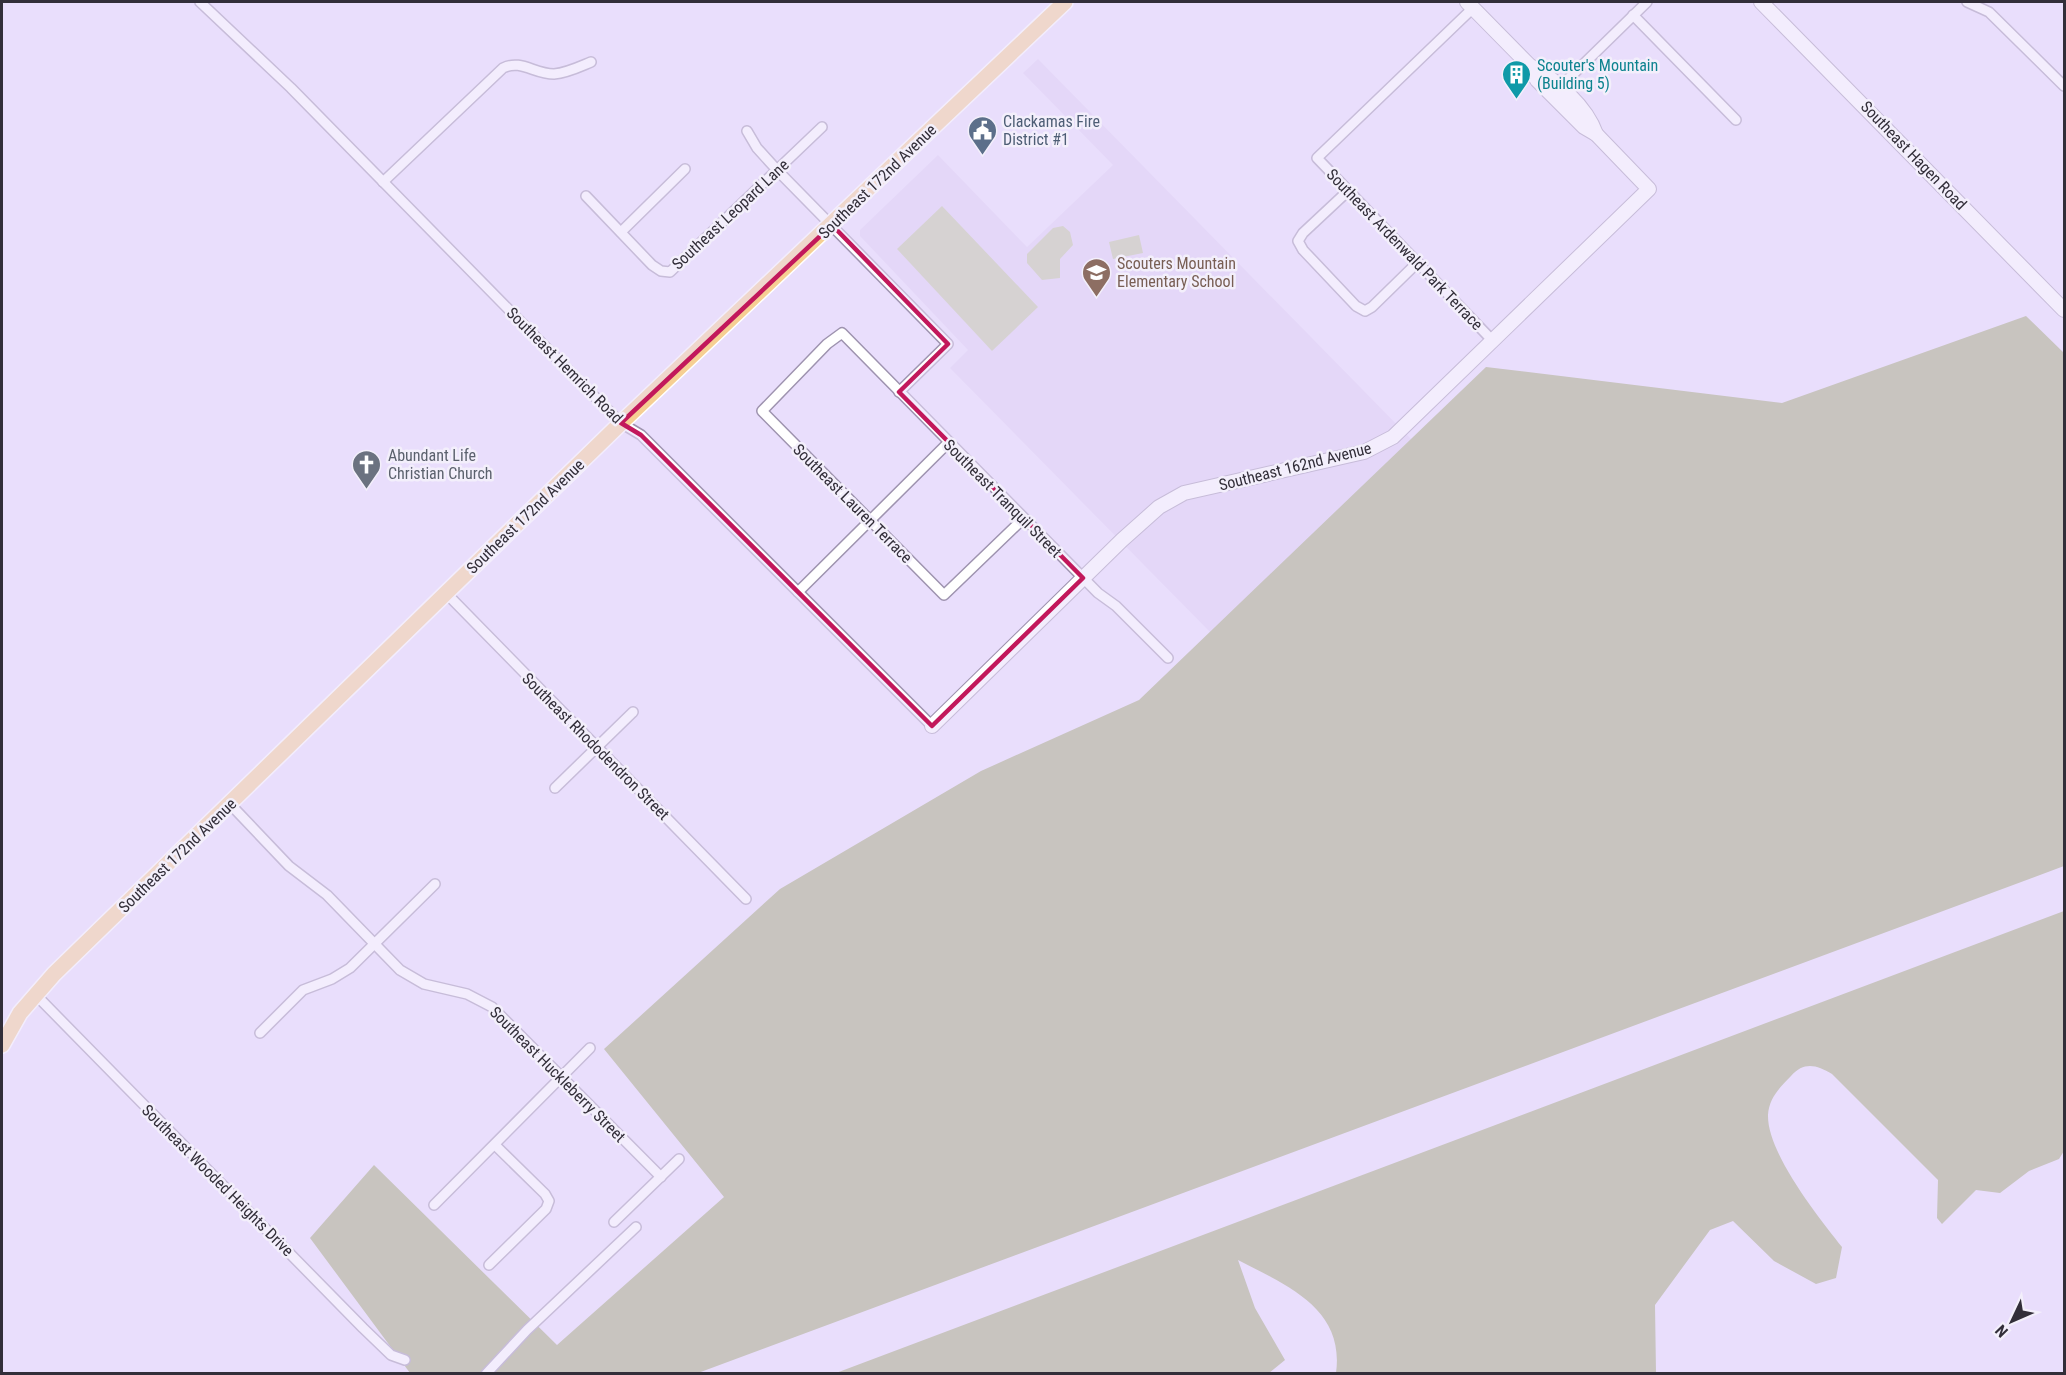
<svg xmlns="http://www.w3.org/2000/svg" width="2066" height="1375" viewBox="0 0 2066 1375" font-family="'Roboto Condensed',sans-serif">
	<rect width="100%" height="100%" fill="#e9defc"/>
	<polygon fill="#decff4" points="1038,59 1411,439 1211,633 950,368 968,350 860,236 860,230 938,155 1027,247 1113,165 1023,73"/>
	<g fill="#bfc49f">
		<polygon points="942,206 1038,307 992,351 897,249"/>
		<polygon points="1063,226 1070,232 1073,245 1060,259 1060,278 1042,280 1027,263 1027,254 1053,228"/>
		<polygon points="1139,235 1143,253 1113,259 1109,242"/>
	</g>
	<g fill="#9fa476">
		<polygon points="2026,316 2064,353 2064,866 698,1373 410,1373 310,1238 374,1165 557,1345 724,1197 604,1049 780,889 981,771 1139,700 1486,367 1782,403"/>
		<path d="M2064,911V1151L2059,1159L2029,1171L2000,1193L1976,1190L1942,1224L1937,1218L1938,1180L1832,1074C1817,1065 1804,1061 1791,1076C1780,1087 1769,1098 1768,1115C1767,1153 1819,1218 1842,1247L1836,1278L1816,1284L1774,1261L1733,1221L1710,1230L1655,1305L1656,1373H1336C1345,1308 1286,1285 1238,1260L1255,1308L1285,1360L1269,1373H836Z"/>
	</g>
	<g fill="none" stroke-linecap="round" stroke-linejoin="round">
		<defs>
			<g id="street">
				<polyline points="200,2 291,88 578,380 621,423 641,435 932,726"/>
				<polyline points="1967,2 1989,12 2064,86"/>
				<polyline points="1473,8 1317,158 1492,340"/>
				<polyline points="1633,15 1736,120"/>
				<polyline points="1560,87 1647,2"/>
				<polyline points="747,131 757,148 777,170 948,344 899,392"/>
				<path d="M383,182L503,68C521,59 534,74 554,74C567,73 579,67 591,62"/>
				<polyline points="1349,190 1303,233 1298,241 1303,250 1356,306 1365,311 1372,307 1418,262"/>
				<polyline points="586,196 652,265 661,271 670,272 822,127"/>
				<polyline points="621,232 685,169"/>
				<polyline points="1024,518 944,595 762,411 827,344 842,333 1098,593 1116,606 1168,658"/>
				<polyline points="798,592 949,442"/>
				<polyline points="446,593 746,899"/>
				<polyline points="555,788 633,712"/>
				<polyline points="230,804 289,866 327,895 400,970 424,984 467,994 492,1007 661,1177"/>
				<polyline points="35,994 363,1328 391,1355 405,1360"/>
				<polyline points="260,1033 303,990 332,979 350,968 435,884"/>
				<polyline points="434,1205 590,1048"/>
				<polyline points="614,1222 679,1159"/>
				<polyline points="489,1265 546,1209 549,1201 545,1194 495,1145"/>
				<polyline points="486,1374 527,1330 636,1227"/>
			</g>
			<g id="secondary">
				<polyline points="1761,2 2064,310"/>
				<path d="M1530,66C1555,78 1587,107 1596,134"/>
				<polyline points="932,726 1122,540 1159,507 1184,493 1364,452 1393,437 1649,189 1596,134 1584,127 1537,80 1530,66 1467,2"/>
			</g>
			<polyline id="primary" points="2,1045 20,1013 54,974 621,423 1065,2"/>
		</defs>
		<use href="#street" stroke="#9e93af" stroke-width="12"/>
		<use href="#secondary" stroke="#9e93af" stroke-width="16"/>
		<use href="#primary" stroke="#fff" stroke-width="18"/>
		<use href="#street" stroke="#fff" stroke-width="9"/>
		<use href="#secondary" stroke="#fff" stroke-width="14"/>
		<use href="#primary" stroke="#f6cf93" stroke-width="15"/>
	</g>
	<path d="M0 0H2066V1375H0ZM832,225L948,344L899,392L1083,578L932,726L641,435L621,423Z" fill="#e9defc" fill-opacity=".55" fill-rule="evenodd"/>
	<path fill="none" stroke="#c2185b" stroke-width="4.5" stroke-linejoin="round" d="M832,225L948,344L899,392L1083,578L932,726L641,435L621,423Z"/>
	<defs>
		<symbol id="building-pin" viewBox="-11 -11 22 30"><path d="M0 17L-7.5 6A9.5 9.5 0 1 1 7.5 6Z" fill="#0f9aa8" stroke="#f3effb"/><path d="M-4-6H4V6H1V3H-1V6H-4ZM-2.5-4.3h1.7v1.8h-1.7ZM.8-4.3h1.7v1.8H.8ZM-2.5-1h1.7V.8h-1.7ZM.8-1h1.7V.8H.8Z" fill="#fff"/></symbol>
		<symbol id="civic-pin" viewBox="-11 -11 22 30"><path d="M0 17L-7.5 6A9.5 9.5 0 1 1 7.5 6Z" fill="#5c6f8a" stroke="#f3effb"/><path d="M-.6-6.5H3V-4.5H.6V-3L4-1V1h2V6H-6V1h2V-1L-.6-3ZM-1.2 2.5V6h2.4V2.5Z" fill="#fff"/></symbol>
		<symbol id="school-pin" viewBox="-11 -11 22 30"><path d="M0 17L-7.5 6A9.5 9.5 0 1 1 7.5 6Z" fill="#8d6e63" stroke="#f3effb"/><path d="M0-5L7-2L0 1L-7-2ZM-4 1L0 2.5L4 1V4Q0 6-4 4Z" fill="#fff"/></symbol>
		<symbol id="church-pin" viewBox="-11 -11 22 30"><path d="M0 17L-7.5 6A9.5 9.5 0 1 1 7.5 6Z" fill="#6b7280" stroke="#f3effb"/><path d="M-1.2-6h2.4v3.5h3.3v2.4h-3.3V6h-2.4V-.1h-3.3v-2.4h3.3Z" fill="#fff"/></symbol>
	</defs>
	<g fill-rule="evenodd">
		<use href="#building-pin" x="1500" y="58" width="33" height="45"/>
		<use href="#civic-pin" x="966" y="114" width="33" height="45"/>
		<use href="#school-pin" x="1080" y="256" width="33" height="45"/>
		<use href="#church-pin" x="350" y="448" width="33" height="45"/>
	</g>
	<g text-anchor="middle" stroke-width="5" stroke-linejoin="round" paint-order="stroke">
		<g font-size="16" fill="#0d838f" stroke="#f3effb" text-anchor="start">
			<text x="1537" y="71">Scouter's Mountain<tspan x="1537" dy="18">(Building 5)</tspan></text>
		</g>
		<g font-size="16" fill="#4e5e75" stroke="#f3effb" text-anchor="start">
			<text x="1003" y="127">Clackamas Fire<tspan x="1003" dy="18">District #1</tspan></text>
		</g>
		<g font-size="16" fill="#322e39" stroke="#f3effb">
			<text transform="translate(1914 155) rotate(46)" y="6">Southeast Hagen Road</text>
			<text transform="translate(877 181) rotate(-44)" y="6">Southeast 172nd Avenue</text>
			<text transform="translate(730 214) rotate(-43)" y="6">Southeast Leopard Lane</text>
			<text transform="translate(1405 249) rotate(46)" y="6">Southeast Ardenwald Park Terrace</text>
			<text transform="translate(565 365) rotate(45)" y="6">Southeast Hemrich Road</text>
			<text transform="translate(1295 466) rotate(-14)" y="6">Southeast 162nd Avenue</text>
			<text transform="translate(1003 498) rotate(45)" y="6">Southeast Tranquil Street</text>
			<text transform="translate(853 503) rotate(45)" y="6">Southeast Lauren Terrace</text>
			<text transform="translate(525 516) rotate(-44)" y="6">Southeast 172nd Avenue</text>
			<text transform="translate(596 746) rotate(45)" y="6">Southeast Rhododendron Street</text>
			<text transform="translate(177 855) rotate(-44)" y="6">Southeast 172nd Avenue</text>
			<text transform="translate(558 1074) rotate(45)" y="6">Southeast Huckleberry Street</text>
			<text transform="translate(218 1180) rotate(45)" y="6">Southeast Wooded Heights Drive</text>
		</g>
		<g font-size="16" fill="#785e54" stroke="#f3effb" text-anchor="start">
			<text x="1117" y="269">Scouters Mountain<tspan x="1117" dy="18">Elementary School</tspan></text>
		</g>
		<g font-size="16" fill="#5b616d" stroke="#f3effb" text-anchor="start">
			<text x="388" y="461">Abundant Life<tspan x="388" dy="18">Christian Church</tspan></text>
		</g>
	</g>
	<rect width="2066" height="1375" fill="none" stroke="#322e39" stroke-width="6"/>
	<g transform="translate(2012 1321) rotate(226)" stroke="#f3effb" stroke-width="4.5" paint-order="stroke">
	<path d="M0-4.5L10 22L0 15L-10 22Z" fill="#322e39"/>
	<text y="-9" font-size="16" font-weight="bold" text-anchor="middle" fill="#322e39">N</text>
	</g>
</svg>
